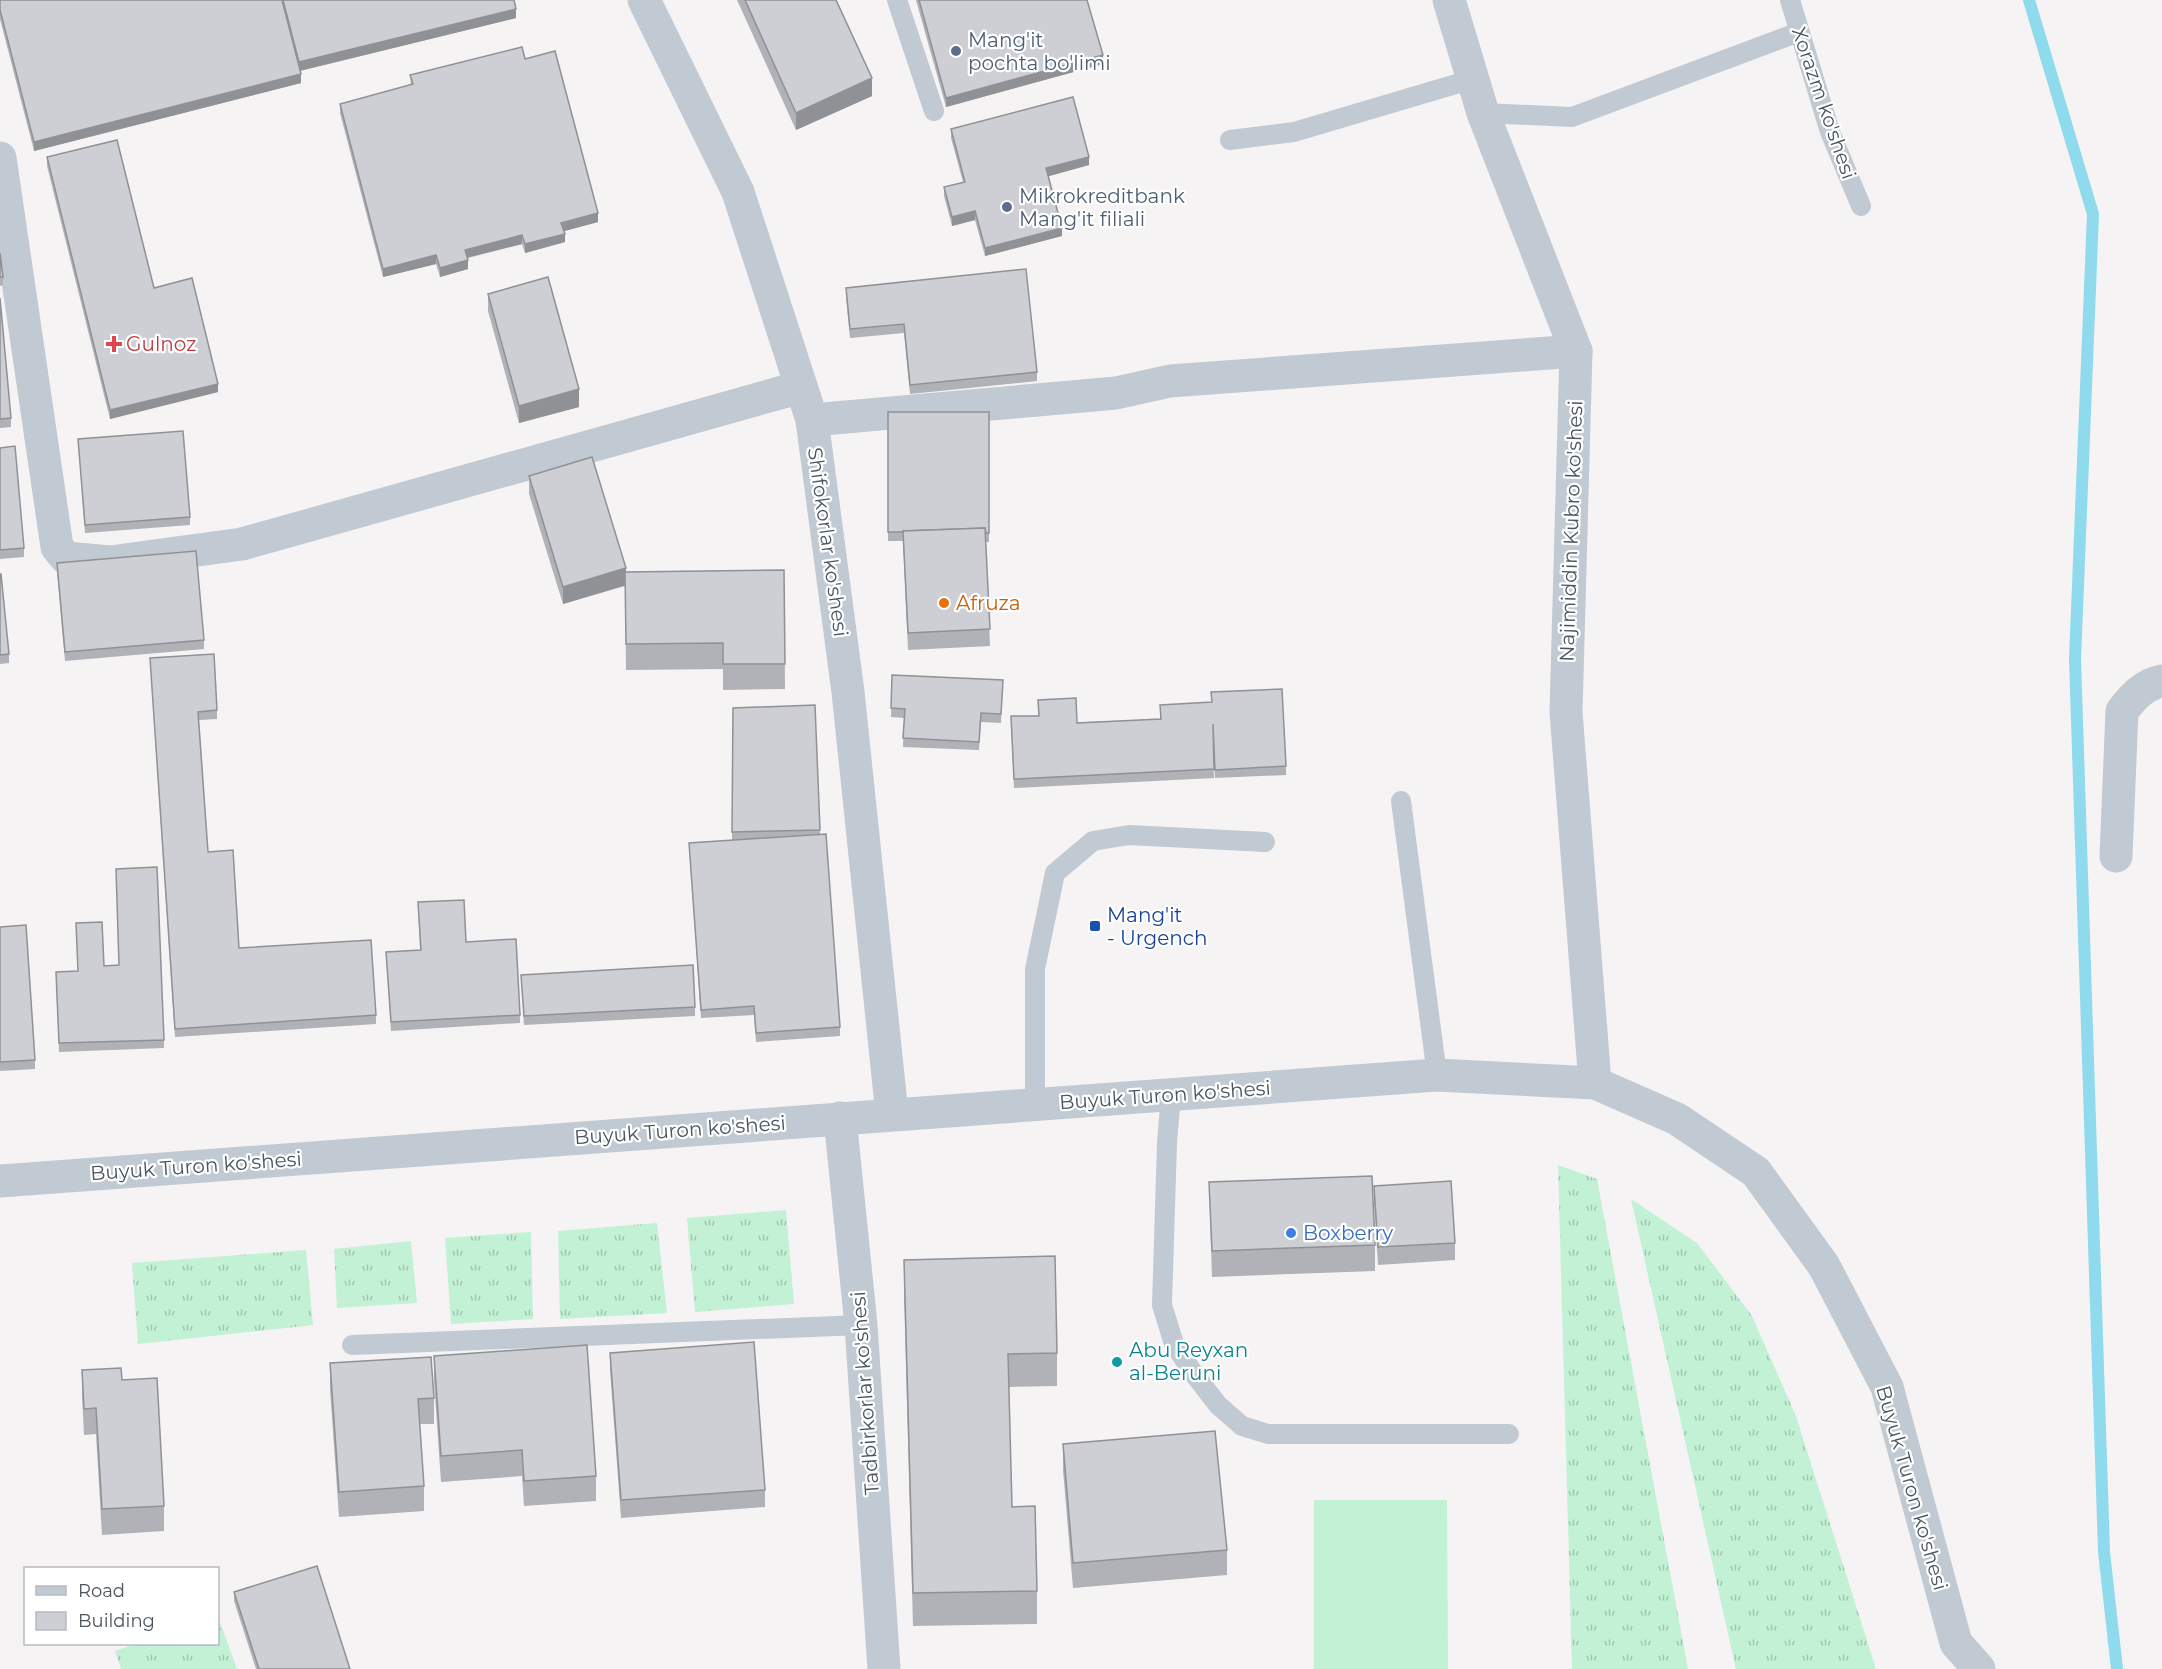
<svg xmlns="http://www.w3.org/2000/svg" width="2162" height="1669" viewBox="0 0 2162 1669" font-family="Montserrat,sans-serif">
	<defs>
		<pattern id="grass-tufts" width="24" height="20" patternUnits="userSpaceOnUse" patternTransform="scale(1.5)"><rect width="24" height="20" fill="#c3f1d5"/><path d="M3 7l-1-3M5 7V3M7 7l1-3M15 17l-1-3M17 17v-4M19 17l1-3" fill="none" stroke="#a0c6b0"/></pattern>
	</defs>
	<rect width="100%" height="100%" fill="#f5f3f3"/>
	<g fill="url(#grass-tufts)">
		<polygon points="1558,1165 1597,1179 1688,1669 1572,1669"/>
		<polygon points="1631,1199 1697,1243 1752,1316 1796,1416 1876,1669 1736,1669"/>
		<polygon points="786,1210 794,1304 695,1312 687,1218"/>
		<polygon points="657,1223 667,1313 560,1319 558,1231"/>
		<polygon points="531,1232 533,1319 451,1324 445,1238"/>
		<polygon points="411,1241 417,1303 337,1308 334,1249"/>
		<polygon points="306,1250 313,1325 138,1344 132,1263"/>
		<polygon points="218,1617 237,1669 121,1669 115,1651 135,1644 218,1644"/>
	</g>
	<polygon fill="#c3f1d5" points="1314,1500 1447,1500 1448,1669 1314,1669"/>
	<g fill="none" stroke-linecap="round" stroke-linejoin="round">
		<polyline stroke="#90daee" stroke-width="12" points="2029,0 2093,214 2075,659 2104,1552 2117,1669"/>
		<g stroke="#c1cad2" stroke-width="20">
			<polyline points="897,0 934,111"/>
			<polyline points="1790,0 1830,132 1861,206"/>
			<polyline points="1483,113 1572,117 1799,32"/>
			<polyline points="1230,140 1294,132 1473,79"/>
			<polyline points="1401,801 1437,1075"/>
			<polyline points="1171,1095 1167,1142 1162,1305 1174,1344 1194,1374 1218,1405 1242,1426 1268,1434 1509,1434"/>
			<polyline points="1035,1104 1035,969 1055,873 1093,841 1129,835 1265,842"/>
			<polyline points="352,1345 861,1325"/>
		</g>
		<g stroke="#c1cad2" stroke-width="33">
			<polyline points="644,0 738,192 812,420 848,692 892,1114"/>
			<polyline points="1449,0 1483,113 1576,351 1566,712 1595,1083"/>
			<polyline points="0,158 57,547 66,558 110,562 242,544 801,387"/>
			<polyline points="812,420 1116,393 1170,381 1576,351"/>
			<path d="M2116,856L2122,711C2133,697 2143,685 2162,681"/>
			<polyline points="840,1118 861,1325 884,1669"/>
		</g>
		<polyline stroke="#c1cad2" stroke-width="33" points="0,1181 1437,1075 1595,1083 1677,1119 1756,1172 1824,1266 1887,1387 1956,1643 1979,1669"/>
	</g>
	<g fill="#b0b2b7">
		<polygon points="0,0 514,0 516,18 300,71 301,83 34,151 0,19"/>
		<polygon points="737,0 836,0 872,96 796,130"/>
		<polygon points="916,0 1087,0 1103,64 946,107"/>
		<polygon points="525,59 598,222 564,231 565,242 525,253 522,244 468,258 468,269 440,277 436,264 383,277 340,113 340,104 411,85 410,75"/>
		<polygon points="951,129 1089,165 1048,176 1062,236 985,256 975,220 952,226 944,196 944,187 963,182 951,138"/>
		<polygon points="47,157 154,288 218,392 110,419 47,166"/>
		<polygon points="0,253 3,277 3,285 0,286"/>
		<polygon points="846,288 1037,372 1037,381 910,394 904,333 850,338 846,297"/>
		<polygon points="488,294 579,407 519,423 488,311"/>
		<polygon points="0,298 11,418 11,427 0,428"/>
		<polygon points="888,412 989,412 989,542 986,542 990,646 908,650 903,541 888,541"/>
		<polygon points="78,439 190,517 190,525 85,533"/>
		<polygon points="0,448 24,548 24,557 0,559"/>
		<polygon points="529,476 626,572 784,570 785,689 723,690 723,669 626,670 625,586 563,604 529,494"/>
		<polygon points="57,563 204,640 204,649 65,661 57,572"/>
		<polygon points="0,574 9,654 9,663 0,664"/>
		<polygon points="150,658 217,710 217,719 199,720 208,852 239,948 376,1015 376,1024 175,1037"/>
		<polygon points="892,675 1003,680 1001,723 981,722 979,750 903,747 904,718 891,717"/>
		<polygon points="815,705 820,834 840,1027 840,1036 756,1042 754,1015 701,1018 689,843 732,840 733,708"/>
		<polygon points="1160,705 1286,766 1286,775 1215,778 1213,741 1214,778 1014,788 1011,725 1160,719"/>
		<polygon points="418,902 466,942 520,1015 520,1023 391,1031 386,952 420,950"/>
		<polygon points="0,927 35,1060 35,1069 0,1071"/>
		<polygon points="104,966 164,1040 164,1048 59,1052 56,980 78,971"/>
		<polygon points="521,975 695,1007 695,1016 524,1025"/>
		<polygon points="1209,1182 1375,1245 1375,1271 1212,1277"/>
		<polygon points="1374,1186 1455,1243 1455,1260 1378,1265 1374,1203"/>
		<polygon points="904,1260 1057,1353 1057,1386 1009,1387 1012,1507 1037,1591 1037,1624 913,1626 904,1293"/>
		<polygon points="610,1353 765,1490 765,1507 621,1518 610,1370"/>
		<polygon points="434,1356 596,1476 596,1501 524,1506 522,1476 441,1482 434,1381"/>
		<polygon points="330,1363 434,1398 434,1424 419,1424 424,1486 424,1511 339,1517 330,1389"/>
		<polygon points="82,1370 122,1380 164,1506 164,1531 102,1535 96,1434 84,1435 82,1395"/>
		<polygon points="1063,1444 1227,1550 1227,1575 1073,1588 1063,1470"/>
		<polygon points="234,1592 350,1669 256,1669 234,1601"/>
	</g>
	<g fill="#909195">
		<polygon points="516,9 516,18 299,71 299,62"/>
		<polygon points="1103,55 1103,64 946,107 946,98"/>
		<polygon points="301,74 301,83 34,151 34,142"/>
		<polygon points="872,78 872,96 796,130 796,113"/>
		<polygon points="1089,157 1089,165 1046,177 1046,168"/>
		<polygon points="975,211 975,220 952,226 952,217"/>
		<polygon points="598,213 598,222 561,232 561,223"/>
		<polygon points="1062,228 1062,236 985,256 985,248"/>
		<polygon points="565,234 565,242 525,253 525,244"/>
		<polygon points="522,235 522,244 465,258 465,250"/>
		<polygon points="436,255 436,264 383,277 383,269"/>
		<polygon points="468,260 468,269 440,277 440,268"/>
		<polygon points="218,384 218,392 110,419 110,410"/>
		<polygon points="579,389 579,407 519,423 519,406"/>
		<polygon points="626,568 626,585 563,604 563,587"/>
	</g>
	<g fill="#cdcfd5" stroke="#909195" stroke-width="1.5">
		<polygon points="0,0 282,0 301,74 34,142 0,10"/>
		<polygon points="283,0 514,0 516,9 299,62"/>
		<polygon points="745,0 836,0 872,78 796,113"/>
		<polygon points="919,0 1087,0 1103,55 946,98"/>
		<polygon points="522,47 525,59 555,51 598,213 561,223 565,234 525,244 522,235 465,250 468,260 440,268 436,255 383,269 340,104 413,84 410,75"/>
		<polygon points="1073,97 1089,157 1046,168 1062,228 985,248 975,211 952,217 944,187 965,182 951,129"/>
		<polygon points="117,140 154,288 192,278 218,384 110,410 47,157"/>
		<polygon points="0,253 3,277 0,277"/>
		<polygon points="1026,269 1037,372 910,385 904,324 850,329 846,288"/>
		<polygon points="548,277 579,389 519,406 488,294"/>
		<polygon points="0,298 11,418 0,419"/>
		<polygon points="888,412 989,412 989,533 986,533 985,528 903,531 903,532 888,532"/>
		<polygon points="183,431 190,517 85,525 78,439"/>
		<polygon points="15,446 24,548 0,550 0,448"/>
		<polygon points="592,457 626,568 563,587 529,476"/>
		<polygon points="985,528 990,629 908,633 903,531"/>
		<polygon points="196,551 204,640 65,652 57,563"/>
		<polygon points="784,570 785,664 723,664 723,643 626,644 625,572"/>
		<polygon points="0,574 1,574 9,654 0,655"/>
		<polygon points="214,654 217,710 198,712 208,852 233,850 239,948 371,940 376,1015 175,1029 150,658"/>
		<polygon points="892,675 1003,680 1001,714 981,713 979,742 903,738 905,709 891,708"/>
		<polygon points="1282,689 1286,766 1215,770 1213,724 1214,769 1014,779 1011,716 1039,716 1038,700 1076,698 1077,723 1161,719 1160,705 1212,702 1211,692"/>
		<polygon points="815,705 820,830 732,832 733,708"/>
		<polygon points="826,834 840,1027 756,1033 754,1006 701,1010 689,843"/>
		<polygon points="157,867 164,1040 59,1043 56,972 78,971 76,923 102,922 104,966 119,965 116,869"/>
		<polygon points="464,900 466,942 516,939 520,1015 391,1022 386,952 421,950 418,902"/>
		<polygon points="26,925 35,1060 0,1062 0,927"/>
		<polygon points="693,965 695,1007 524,1016 521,975"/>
		<polygon points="1372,1176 1375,1245 1212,1251 1209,1182"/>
		<polygon points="1451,1181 1455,1243 1378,1247 1374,1186"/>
		<polygon points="1055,1256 1057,1353 1008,1354 1012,1507 1035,1506 1037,1591 913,1593 904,1260"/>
		<polygon points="754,1342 765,1490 621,1500 610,1353"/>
		<polygon points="587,1345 596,1476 524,1481 522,1450 441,1456 434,1356"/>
		<polygon points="431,1357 434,1398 418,1399 424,1486 339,1492 330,1363"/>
		<polygon points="121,1368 122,1380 157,1378 164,1506 102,1509 96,1408 84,1409 82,1370"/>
		<polygon points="1215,1431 1227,1550 1073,1563 1063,1444"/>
		<polygon points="317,1566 350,1669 259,1669 234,1592"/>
	</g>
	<g fill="#5c6f8a" stroke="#fff" stroke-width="2">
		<circle cx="956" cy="51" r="6"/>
		<circle cx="1007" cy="207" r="6"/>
	</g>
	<path fill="#e0444e" stroke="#fff" stroke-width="2" d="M111 335h6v6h6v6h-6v6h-6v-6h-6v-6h6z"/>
	<circle fill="#e8710a" stroke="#fff" stroke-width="2" cx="944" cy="603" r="6"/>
	<rect fill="#1a4fb4" stroke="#fff" stroke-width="2" x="1089" y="920" width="12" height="12" rx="3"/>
	<circle fill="#3f7fe0" stroke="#fff" stroke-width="2" cx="1291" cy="1233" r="6"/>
	<circle fill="#0f9aa8" stroke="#fff" stroke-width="2" cx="1117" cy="1362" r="6"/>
	<g text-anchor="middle" stroke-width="4.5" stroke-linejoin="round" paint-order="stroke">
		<g font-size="20" fill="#4e5e75" stroke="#fff" text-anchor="start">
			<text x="968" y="47">Mang'it<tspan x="968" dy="23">pochta bo'limi</tspan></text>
			<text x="1019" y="203">Mikrokreditbank<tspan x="1019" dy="23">Mang'it filiali</tspan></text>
		</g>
		<g font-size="20" fill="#4a5661" stroke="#fff">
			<text transform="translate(1824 103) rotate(71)" y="7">Xorazm ko'shesi</text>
			<text transform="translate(1571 531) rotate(-88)" y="7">Najimiddin Kubro ko'shesi</text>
			<text transform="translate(828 542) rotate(82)" y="7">Shifokorlar ko'shesi</text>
			<text transform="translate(1165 1095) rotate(-4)" y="7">Buyuk Turon ko'shesi</text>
			<text transform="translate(680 1130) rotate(-4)" y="7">Buyuk Turon ko'shesi</text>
			<text transform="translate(196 1166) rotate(-4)" y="7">Buyuk Turon ko'shesi</text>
			<text transform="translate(865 1393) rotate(-94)" y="7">Tadbirkorlar ko'shesi</text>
			<text transform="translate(1912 1488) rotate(74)" y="7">Buyuk Turon ko'shesi</text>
		</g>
		<g font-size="20" fill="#be3a42" stroke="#fff" text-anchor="start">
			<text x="126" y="351">Gulnoz</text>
		</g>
		<g font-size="20" fill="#c56008" stroke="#fff" text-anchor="start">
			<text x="956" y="610">Afruza</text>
		</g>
		<g font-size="20" fill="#164399" stroke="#fff" text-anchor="start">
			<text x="1107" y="922">Mang'it<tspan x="1107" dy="23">- Urgench</tspan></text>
		</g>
		<g font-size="20" fill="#366cbe" stroke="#fff" text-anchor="start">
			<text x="1303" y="1240">Boxberry</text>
		</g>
		<g font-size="20" fill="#0d838f" stroke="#fff" text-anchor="start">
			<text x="1129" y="1357">Abu Reyxan<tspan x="1129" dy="23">al-Beruni</tspan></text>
		</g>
	</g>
	<rect x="24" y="1567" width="195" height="78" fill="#ffffff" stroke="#b7bbc0" stroke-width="1.5"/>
	<rect x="36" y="1586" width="30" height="9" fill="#c1cad2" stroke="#b7bbc0" stroke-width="1.5"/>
	<text x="78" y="1597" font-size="18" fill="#4a5661">Road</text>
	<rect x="36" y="1612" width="30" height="18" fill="#cdcfd5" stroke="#b7bbc0" stroke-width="1.5"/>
	<text x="78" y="1627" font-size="18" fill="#4a5661">Building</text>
</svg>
